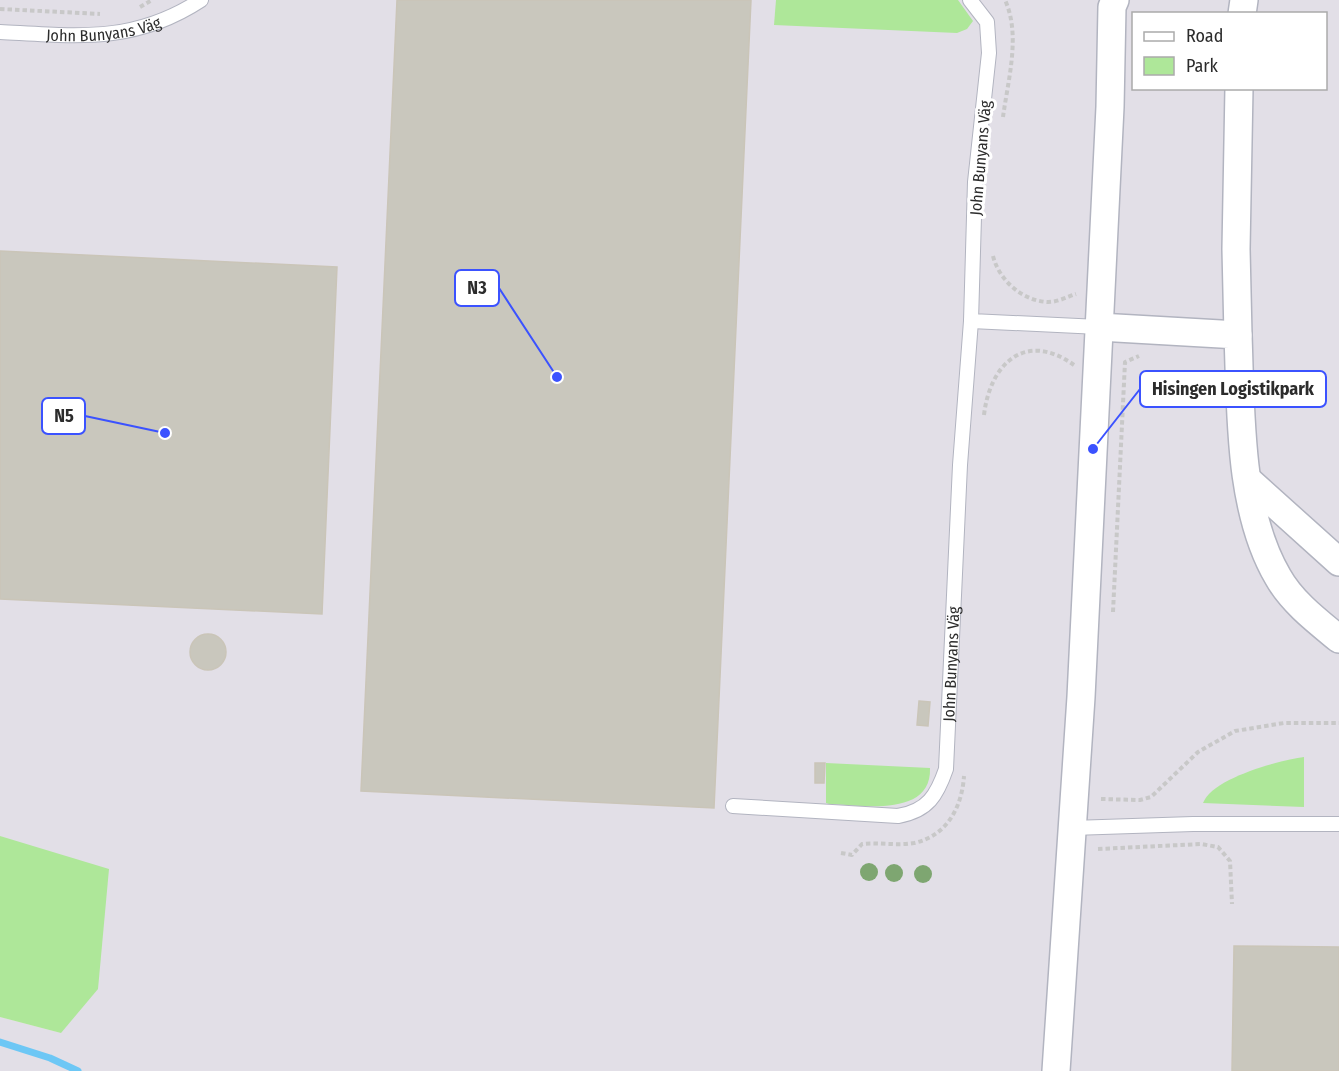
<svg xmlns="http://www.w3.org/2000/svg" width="1339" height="1071" viewBox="0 0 1339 1071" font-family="'Fira Sans Condensed',sans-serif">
	<rect width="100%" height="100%" fill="#eee9de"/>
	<path fill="#e2dfe7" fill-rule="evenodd" d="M0,0H1339V1071H0V1017L61,1033L9,840L0,836ZM1134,14H1326V88H1134Z"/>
	<g fill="#aee799">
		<polygon points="776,0 958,0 973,21 967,29 957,33 774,25"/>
		<path d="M1304,757V807L1203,803C1212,778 1280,760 1304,757Z"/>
		<path d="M826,763L930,768C932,818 860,805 829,804L826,803Z"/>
		<polygon points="0,836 109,869 98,989 61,1033 0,1017"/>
	</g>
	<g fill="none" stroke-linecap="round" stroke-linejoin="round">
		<polyline stroke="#6dc7f5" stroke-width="7" points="0,1042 50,1058 78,1071"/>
	</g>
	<g fill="#c9c7bd" stroke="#cac5b8" stroke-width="1.5">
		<polygon points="397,0 751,0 714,808 361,791"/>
		<polygon points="0,251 337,267 322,614 0,599"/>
		<circle cx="208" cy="652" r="18"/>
		<polygon points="919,701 930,702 928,726 917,725"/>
		<polygon points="815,763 825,763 824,783 815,783"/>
		<polygon points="1234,946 1339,947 1339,1071 1232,1071"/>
	</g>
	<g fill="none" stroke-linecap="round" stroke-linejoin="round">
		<defs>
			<g id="lane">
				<polyline points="970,0 987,22 989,53 975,182 971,321 1099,327"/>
				<path id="s1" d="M0,32C76,36 134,44 201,0"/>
				<path id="s2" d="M733,806L898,816C928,811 937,795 946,769L960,465L971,321"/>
				<polyline points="1072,828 1193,824 1339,824"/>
			</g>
			<g id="street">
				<polyline points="1242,14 1244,0"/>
				<path d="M1099,327L1238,335C1241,411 1238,509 1278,577C1292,602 1317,621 1339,639"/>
				<polyline points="1238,335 1236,249 1239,88"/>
				<polyline points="1249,481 1339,562"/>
				<polyline points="1056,1071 1081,697 1110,107 1112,7 1115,0"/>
			</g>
		</defs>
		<use href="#lane" stroke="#b2b4c0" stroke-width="16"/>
		<use href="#street" stroke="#b2b4c0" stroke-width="30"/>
		<g stroke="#c8c8c8" stroke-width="4" stroke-dasharray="4.5 3" stroke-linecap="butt">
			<polyline points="140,7 152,0"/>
			<polyline points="0,9 100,14"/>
			<path d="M1003,117C1008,80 1021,35 1005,0"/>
			<path d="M993,256C999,280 1022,301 1048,302C1058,302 1067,297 1076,294"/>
			<path d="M984,415C990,364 1025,330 1074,365"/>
			<polyline points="1113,612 1125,362 1139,356"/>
			<polyline points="1101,799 1140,800 1151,797 1198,752 1235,731 1284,723 1339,723"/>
			<polyline points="1098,849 1201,844 1218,847 1230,861 1232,904"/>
			<path d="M841,853L852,855L862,844C879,842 897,846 914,843C947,836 962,807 964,776"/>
		</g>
		<use href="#lane" stroke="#fff" stroke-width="14"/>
		<use href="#street" stroke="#fff" stroke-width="27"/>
	</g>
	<g fill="#7ea671">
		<circle cx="869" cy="872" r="9"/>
		<circle cx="894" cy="873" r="9"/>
		<circle cx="923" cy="874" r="9"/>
	</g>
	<g text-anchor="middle" stroke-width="6" stroke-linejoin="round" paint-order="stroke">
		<g font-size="16" fill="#2c2c2c" stroke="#fff">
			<text dy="6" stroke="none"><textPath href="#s1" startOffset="104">John Bunyans Väg</textPath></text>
			<text transform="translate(980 158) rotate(-85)" y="6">John Bunyans Väg</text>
			<text dy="6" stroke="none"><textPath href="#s2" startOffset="342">John Bunyans Väg</textPath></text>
		</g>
	</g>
	<path fill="none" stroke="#3b52ff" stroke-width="2" d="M557 377L499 288M1093 449L1140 389M165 433L85 416"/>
	<g fill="#3b52ff" stroke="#fff" stroke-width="2">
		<circle cx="557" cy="377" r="6"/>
		<circle cx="1093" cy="449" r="6"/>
		<circle cx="165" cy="433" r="6"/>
	</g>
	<g fill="#fff" stroke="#3b52ff" stroke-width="2">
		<rect x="455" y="270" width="44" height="36" rx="6"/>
		<rect x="1140" y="371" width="186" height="36" rx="6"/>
		<rect x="42" y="398" width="43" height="36" rx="6"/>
	</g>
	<g font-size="18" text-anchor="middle" font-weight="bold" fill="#2c2c2c">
		<text x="477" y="294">N3</text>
		<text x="1233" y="395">Hisingen Logistikpark</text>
		<text x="64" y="422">N5</text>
	</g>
	<rect x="1132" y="12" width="195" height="78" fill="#ffffff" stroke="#ababab" stroke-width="1.5"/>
	<rect x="1144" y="32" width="30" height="9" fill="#ffffff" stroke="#ababab" stroke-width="1.5"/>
	<text x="1186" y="42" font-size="18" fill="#2c2c2c">Road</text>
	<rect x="1144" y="57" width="30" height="18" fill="#aee799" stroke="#ababab" stroke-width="1.5"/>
	<text x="1186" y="72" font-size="18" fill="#2c2c2c">Park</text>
</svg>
